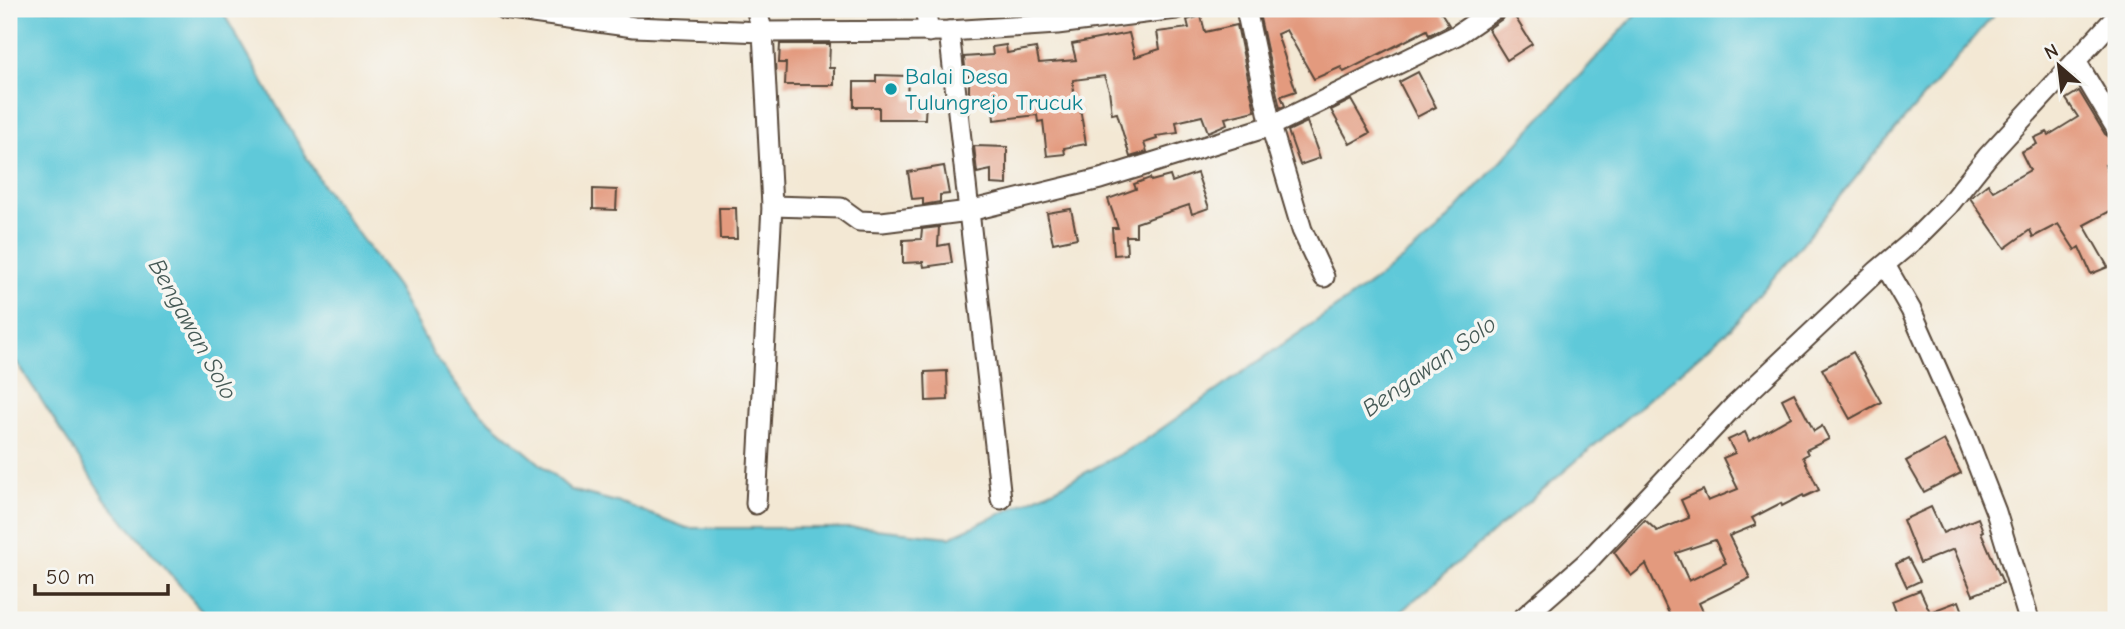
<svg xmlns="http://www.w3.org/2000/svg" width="2125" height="629" viewBox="0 0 2125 629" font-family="'Comic Neue',sans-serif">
	<rect width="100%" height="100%" fill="#f6f6f2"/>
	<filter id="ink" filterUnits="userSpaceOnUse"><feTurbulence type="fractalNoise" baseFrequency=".0143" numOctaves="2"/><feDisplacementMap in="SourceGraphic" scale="14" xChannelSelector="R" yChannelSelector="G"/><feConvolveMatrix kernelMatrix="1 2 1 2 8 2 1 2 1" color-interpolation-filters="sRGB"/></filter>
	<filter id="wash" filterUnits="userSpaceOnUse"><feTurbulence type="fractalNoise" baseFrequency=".00686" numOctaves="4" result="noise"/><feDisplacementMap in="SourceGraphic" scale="28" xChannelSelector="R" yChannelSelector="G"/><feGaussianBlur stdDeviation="1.57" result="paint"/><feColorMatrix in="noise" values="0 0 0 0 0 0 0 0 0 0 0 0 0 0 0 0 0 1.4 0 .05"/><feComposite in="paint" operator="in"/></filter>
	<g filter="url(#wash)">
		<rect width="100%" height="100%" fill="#f3e8d4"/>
		<polygon fill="#5fc9d9" stroke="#4d7a7c" stroke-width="2" points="9,9 221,9 323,186 397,287 433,354 473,407 571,490 624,504 687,528 865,528 950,537 1057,488 1141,443 1381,276 1434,234 1641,9 1999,9 1878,150 1802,244 1731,328 1391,620 210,620 105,499 9,350"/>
		<g id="blocks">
			<g fill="#e39a7e" fill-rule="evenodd">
				<polygon points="1258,9 1439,9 1449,25 1429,35 1427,30 1344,72 1341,67 1314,79 1286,30 1277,34 1296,91 1281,96 1285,106 1280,108"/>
				<polygon points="1507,9 1510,9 1532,44 1507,60 1488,29 1502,19"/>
				<polygon points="1201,16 1205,32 1237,25 1255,111 1225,118 1227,124 1208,132 1202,116 1176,122 1178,133 1156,136 1157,139 1144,143 1147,152 1130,157 1117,113 1112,114 1109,90 1104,76 1073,80 1075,109 1080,108 1086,144 1064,148 1065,154 1047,156 1043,121 1038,122 1037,115 994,120 992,97 969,97 969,76 966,76 964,57 993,55 992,47 1006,45 1007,53 1036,48 1039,63 1076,60 1072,44 1129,33 1135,57 1160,49 1157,32 1189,28 1187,20"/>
				<polygon points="780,44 830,44 829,68 834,68 834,85 785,85 786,63 779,63"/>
				<polygon points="1418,72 1436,107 1417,117 1399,82"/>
				<polygon points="876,75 908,76 907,100 926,100 925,119 879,119 879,107 854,107 854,82 876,82"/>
				<polygon points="2079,91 2105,134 2112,139 2116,147 2116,159 2105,165 2116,188 2116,208 2084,225 2108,267 2091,274 2079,247 2075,250 2058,224 2033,237 2030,230 2005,248 1970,198 1988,184 1993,191 2030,170 2021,152 2037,144 2034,138 2047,132 2049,135 2078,117 2066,99"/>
				<polygon points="1351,100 1370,133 1350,144 1331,110"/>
				<polygon points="1307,122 1320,158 1300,165 1288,131"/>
				<polygon points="974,146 1007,147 1007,185 991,184 991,170 977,173"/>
				<polygon points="944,166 949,194 940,195 940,202 923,205 923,198 912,199 908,172"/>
				<polygon points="1197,173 1209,208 1192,214 1189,205 1136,223 1136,236 1126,236 1127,254 1114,255 1112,228 1118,228 1108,199 1136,189 1134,184 1150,178 1151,181 1170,176 1172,182"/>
				<polygon points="593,189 617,190 616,210 593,209"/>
				<polygon points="719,208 736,208 737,239 720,239"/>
				<polygon points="1071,209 1077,238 1053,243 1047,213"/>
				<polygon points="939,227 938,246 949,244 952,263 924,267 923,262 903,263 903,240 921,239 922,229"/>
				<polygon points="1853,352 1881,402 1850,419 1822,369"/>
				<polygon points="947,371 948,400 926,401 925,372"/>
				<path d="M1794,393L1814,431L1822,426L1829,439L1806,450L1808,454L1803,457L1819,490L1804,497L1803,495L1782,506L1781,503L1752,518L1756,525L1729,536L1750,578L1699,603L1707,620H1672L1646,564L1631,576L1614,552L1645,520L1657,531L1689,518L1681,500L1703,490L1708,501L1738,489L1723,458L1735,453L1728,440L1745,432L1749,441L1791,417L1782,399ZM1715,540L1726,563L1689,581L1676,553Z"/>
				<polygon points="1944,440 1961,473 1924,492 1906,461"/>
				<polygon points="1931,507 1943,533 1978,518 1983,531 1981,532 2003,583 1973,595 1954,549 1920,563 1903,520"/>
				<polygon points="1908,558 1920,581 1907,587 1896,564"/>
				<polygon points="1920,590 1930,612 1959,601 1966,620 1899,620 1892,601"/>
			</g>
		</g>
	</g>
	<g filter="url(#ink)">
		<use href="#blocks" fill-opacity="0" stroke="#574639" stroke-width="2"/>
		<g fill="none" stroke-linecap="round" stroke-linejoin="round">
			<defs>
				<g id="street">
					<polyline points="504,9 634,27 763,32 772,206 756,504"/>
					<polyline points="756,9 763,32 949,31 1057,24 1176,9"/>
					<polyline points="925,9 929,32"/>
					<polyline points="1246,9 1271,126 1302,230 1324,277"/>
					<polyline points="949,31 1001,499"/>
					<polyline points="2076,61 2116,128"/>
					<polyline points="772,206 841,208 859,221 882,222 969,211 1100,179 1271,126 1457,35 1495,9"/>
					<polyline points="1885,265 1911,310 1964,430 1996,512 2029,620"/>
					<polyline points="1521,620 1587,562 1734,406 1877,271 1915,239 1948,206 1988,156 2116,17"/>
				</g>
			</defs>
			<use href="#street" stroke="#574639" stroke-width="23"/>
			<use href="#street" stroke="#fff" stroke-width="19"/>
		</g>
	</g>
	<circle fill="#0f9aa8" stroke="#f6f6f2" stroke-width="2.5" cx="891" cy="89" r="7"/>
	<g text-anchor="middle" stroke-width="7" stroke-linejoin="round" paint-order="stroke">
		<g font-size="23" fill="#0d838f" stroke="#f6f6f2" text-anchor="start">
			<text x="905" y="84">Balai Desa<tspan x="905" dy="26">Tulungrejo Trucuk</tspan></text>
		</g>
		<g font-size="24" font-style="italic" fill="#465a56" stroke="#f6f6f2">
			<text transform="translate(193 329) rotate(61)" y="8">Bengawan Solo</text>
			<text transform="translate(1429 366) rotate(-35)" y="8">Bengawan Solo</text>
		</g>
	</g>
	<rect width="2125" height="629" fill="none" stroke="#f6f6f2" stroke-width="35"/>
	<g transform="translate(2059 66) rotate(332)" stroke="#f6f6f2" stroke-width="5" paint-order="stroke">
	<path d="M0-5L12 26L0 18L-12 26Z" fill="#3b2a1e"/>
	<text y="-10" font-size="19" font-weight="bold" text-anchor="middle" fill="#3b2a1e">N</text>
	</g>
	<path d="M35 584v10h133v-10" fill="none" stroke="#3b2a1e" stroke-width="3.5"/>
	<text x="46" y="584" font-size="21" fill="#3b2a1e" stroke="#f6f6f2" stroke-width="5" paint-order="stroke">50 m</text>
</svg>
